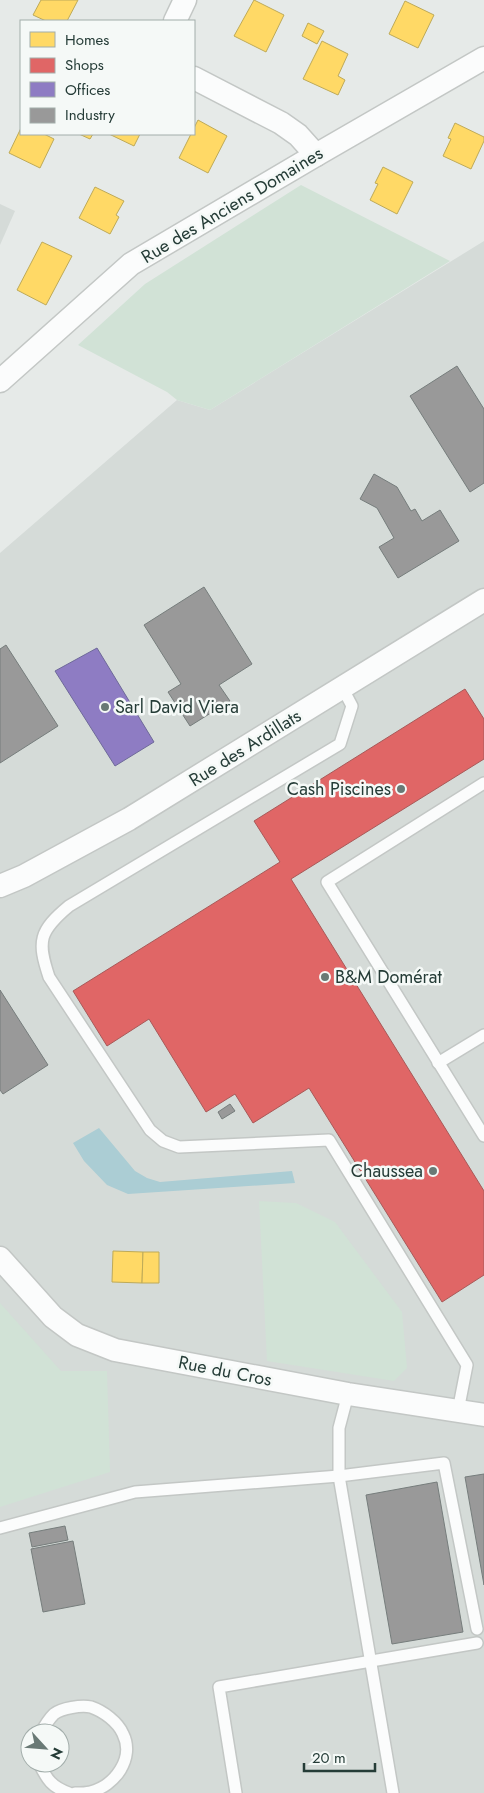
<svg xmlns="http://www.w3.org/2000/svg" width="484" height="1793" viewBox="0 0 484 1793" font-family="Jost,sans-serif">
	<rect width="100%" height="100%" fill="#e6eae8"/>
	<g fill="#d5dbd8" fill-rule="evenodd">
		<polygon points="0,204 15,211 0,245"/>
		<path d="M484,241V1793H0V553L177,400L210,410ZM30,1733H60V1763H30Z"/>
	</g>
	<g fill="#d1e2d6">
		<polygon points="301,185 450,261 210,410 177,400 167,392 78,345 145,284"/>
		<polygon points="259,1201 296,1203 335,1222 402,1312 407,1368 394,1381 267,1361"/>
		<polygon points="0,1303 61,1371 107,1371 110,1472 0,1507"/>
	</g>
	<polygon fill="#abcdd4" points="99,1128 135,1171 147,1178 160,1182 292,1171 295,1183 128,1194 107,1185 84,1161 73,1143"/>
	<g fill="#ffd966" stroke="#beaa58">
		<polygon points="41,0 78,0 67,21 46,21 33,15"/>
		<polygon points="254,0 284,15 266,52 234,36"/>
		<polygon points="405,1 434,15 418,48 389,34"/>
		<polygon points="308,23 324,31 317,44 302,36"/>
		<polygon points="322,41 348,54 338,76 345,80 338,95 303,79"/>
		<polygon points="198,120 227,136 208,173 179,158 191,134 194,134 194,128"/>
		<polygon points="455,123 484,137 484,141 471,169 443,156 451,139 448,138"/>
		<polygon points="21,128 21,134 44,134 54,139 40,168 9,153"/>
		<polygon points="79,134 93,134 90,139"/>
		<polygon points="109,134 140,134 134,146"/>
		<polygon points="383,167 413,182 397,214 370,200 378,184 375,183"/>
		<polygon points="95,187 124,201 116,215 119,217 110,234 79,218"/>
		<polygon points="42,242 72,256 46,305 17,290"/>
		<polygon points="113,1251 143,1252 142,1283 112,1282"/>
		<polygon points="143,1252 159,1252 159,1283 142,1283"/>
	</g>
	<polygon fill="#e06666" stroke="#a85958" points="465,689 484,719 484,759 291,879 484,1191 484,1275 442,1302 309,1088 253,1123 235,1094 206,1112 149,1019 107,1046 73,991 280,862 254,821"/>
	<polygon fill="#8e7cc3" stroke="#6e6999" points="97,648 154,742 115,766 55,671"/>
	<g fill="#999" stroke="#767d7c">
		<polygon points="457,366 484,409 484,483 470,492 410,396"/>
		<polygon points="374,474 397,487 411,511 415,509 422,521 440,510 459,541 398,578 379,547 394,538 377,508 360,499"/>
		<polygon points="204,587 252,664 219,685 230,701 190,726 168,692 181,684 144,625"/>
		<polygon points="6,645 58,726 0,763 0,649"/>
		<polygon points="0,990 48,1065 3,1094 0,1090"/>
		<polygon points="230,1104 235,1111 222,1119 218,1112"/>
		<polygon points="484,1474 484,1585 465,1477"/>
		<polygon points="437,1482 463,1632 392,1644 366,1495"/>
		<polygon points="65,1526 68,1540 32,1547 29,1533"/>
		<polygon points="73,1541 85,1604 43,1612 31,1549"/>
	</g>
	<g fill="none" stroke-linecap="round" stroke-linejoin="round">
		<defs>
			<g id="lane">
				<path d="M342,687L352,706L340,744L69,906C39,931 37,941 49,977L150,1130L163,1141L179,1147L329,1140L467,1365L458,1411"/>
				<polyline points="484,783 327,882 484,1136"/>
				<polyline points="438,1063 484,1035"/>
				<polyline points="348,1394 339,1428 339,1476 393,1793"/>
				<polyline points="0,1528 135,1492 339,1476 444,1463 477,1629"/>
				<path d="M41,1733C44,1727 49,1719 54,1714C62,1708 81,1705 91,1707C103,1711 118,1722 123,1734C135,1758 115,1786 90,1792C86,1793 80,1793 75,1793"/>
				<path d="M39,1763C47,1780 52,1787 69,1793"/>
				<polyline points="236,1793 219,1687 477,1643"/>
			</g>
			<g id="street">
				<polyline points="175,21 185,0"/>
				<polyline points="194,78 281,123 298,135 316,155"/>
				<polyline points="0,381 131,264 316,155 484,58"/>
				<polyline points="0,886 24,876 129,819 484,600"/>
				<polyline points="0,1258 53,1317 77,1335 115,1350 348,1394 484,1415"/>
			</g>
		</defs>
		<use href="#lane" stroke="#c3c7c5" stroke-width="14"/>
		<use href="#street" stroke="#c3c7c5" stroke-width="25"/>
		<use href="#lane" stroke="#fbfcfc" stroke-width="11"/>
		<use href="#street" stroke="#fbfcfc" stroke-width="22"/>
	</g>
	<g fill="#697975" stroke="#f5f9f7" stroke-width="2">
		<circle cx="105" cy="707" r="5"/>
		<circle cx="401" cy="789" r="5"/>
		<circle cx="325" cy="977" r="5"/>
		<circle cx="433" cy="1171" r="5"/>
	</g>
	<g text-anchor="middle" stroke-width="5" stroke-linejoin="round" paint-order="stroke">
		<g font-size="18" fill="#253c37" stroke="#f5f9f7">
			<text transform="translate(232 205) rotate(-31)" y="6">Rue des Anciens Domaines</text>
			<text transform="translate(245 748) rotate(-32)" y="6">Rue des Ardillats</text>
			<text transform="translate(225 1371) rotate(11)" y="6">Rue du Cros</text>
		</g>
		<g font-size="18" fill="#253c37" stroke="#f5f9f7" text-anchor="start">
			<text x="115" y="713">Sarl David Viera</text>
			<text x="391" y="795" text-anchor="end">Cash Piscines</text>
			<text x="335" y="983">B&amp;M Domérat</text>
			<text x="423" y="1177" text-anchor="end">Chaussea</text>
		</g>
	</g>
	<rect x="20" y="20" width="175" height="115" fill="#f5f9f7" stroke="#a2adaa"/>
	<rect x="30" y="32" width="25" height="15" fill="#ffd966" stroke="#a2adaa"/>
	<text x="65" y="45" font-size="15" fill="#253c37">Homes</text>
	<rect x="30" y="58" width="25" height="15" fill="#e06666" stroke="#a2adaa"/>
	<text x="65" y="70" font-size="15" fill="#253c37">Shops</text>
	<rect x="30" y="82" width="25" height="15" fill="#8e7cc3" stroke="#a2adaa"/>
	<text x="65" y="95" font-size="15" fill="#253c37">Offices</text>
	<rect x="30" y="108" width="25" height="15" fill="#999999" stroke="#a2adaa"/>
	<text x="65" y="120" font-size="15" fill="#253c37">Industry</text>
	<g transform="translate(45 1748) rotate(116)"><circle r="24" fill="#f5f9f7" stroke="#a2adaa"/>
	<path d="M0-4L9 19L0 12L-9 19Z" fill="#697975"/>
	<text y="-8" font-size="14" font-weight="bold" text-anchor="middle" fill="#253c37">N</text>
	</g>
	<path d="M304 1763v8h71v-8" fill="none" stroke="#253c37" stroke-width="2.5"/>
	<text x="312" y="1763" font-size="15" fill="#253c37" stroke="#f5f9f7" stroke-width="4" paint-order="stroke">20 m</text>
</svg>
